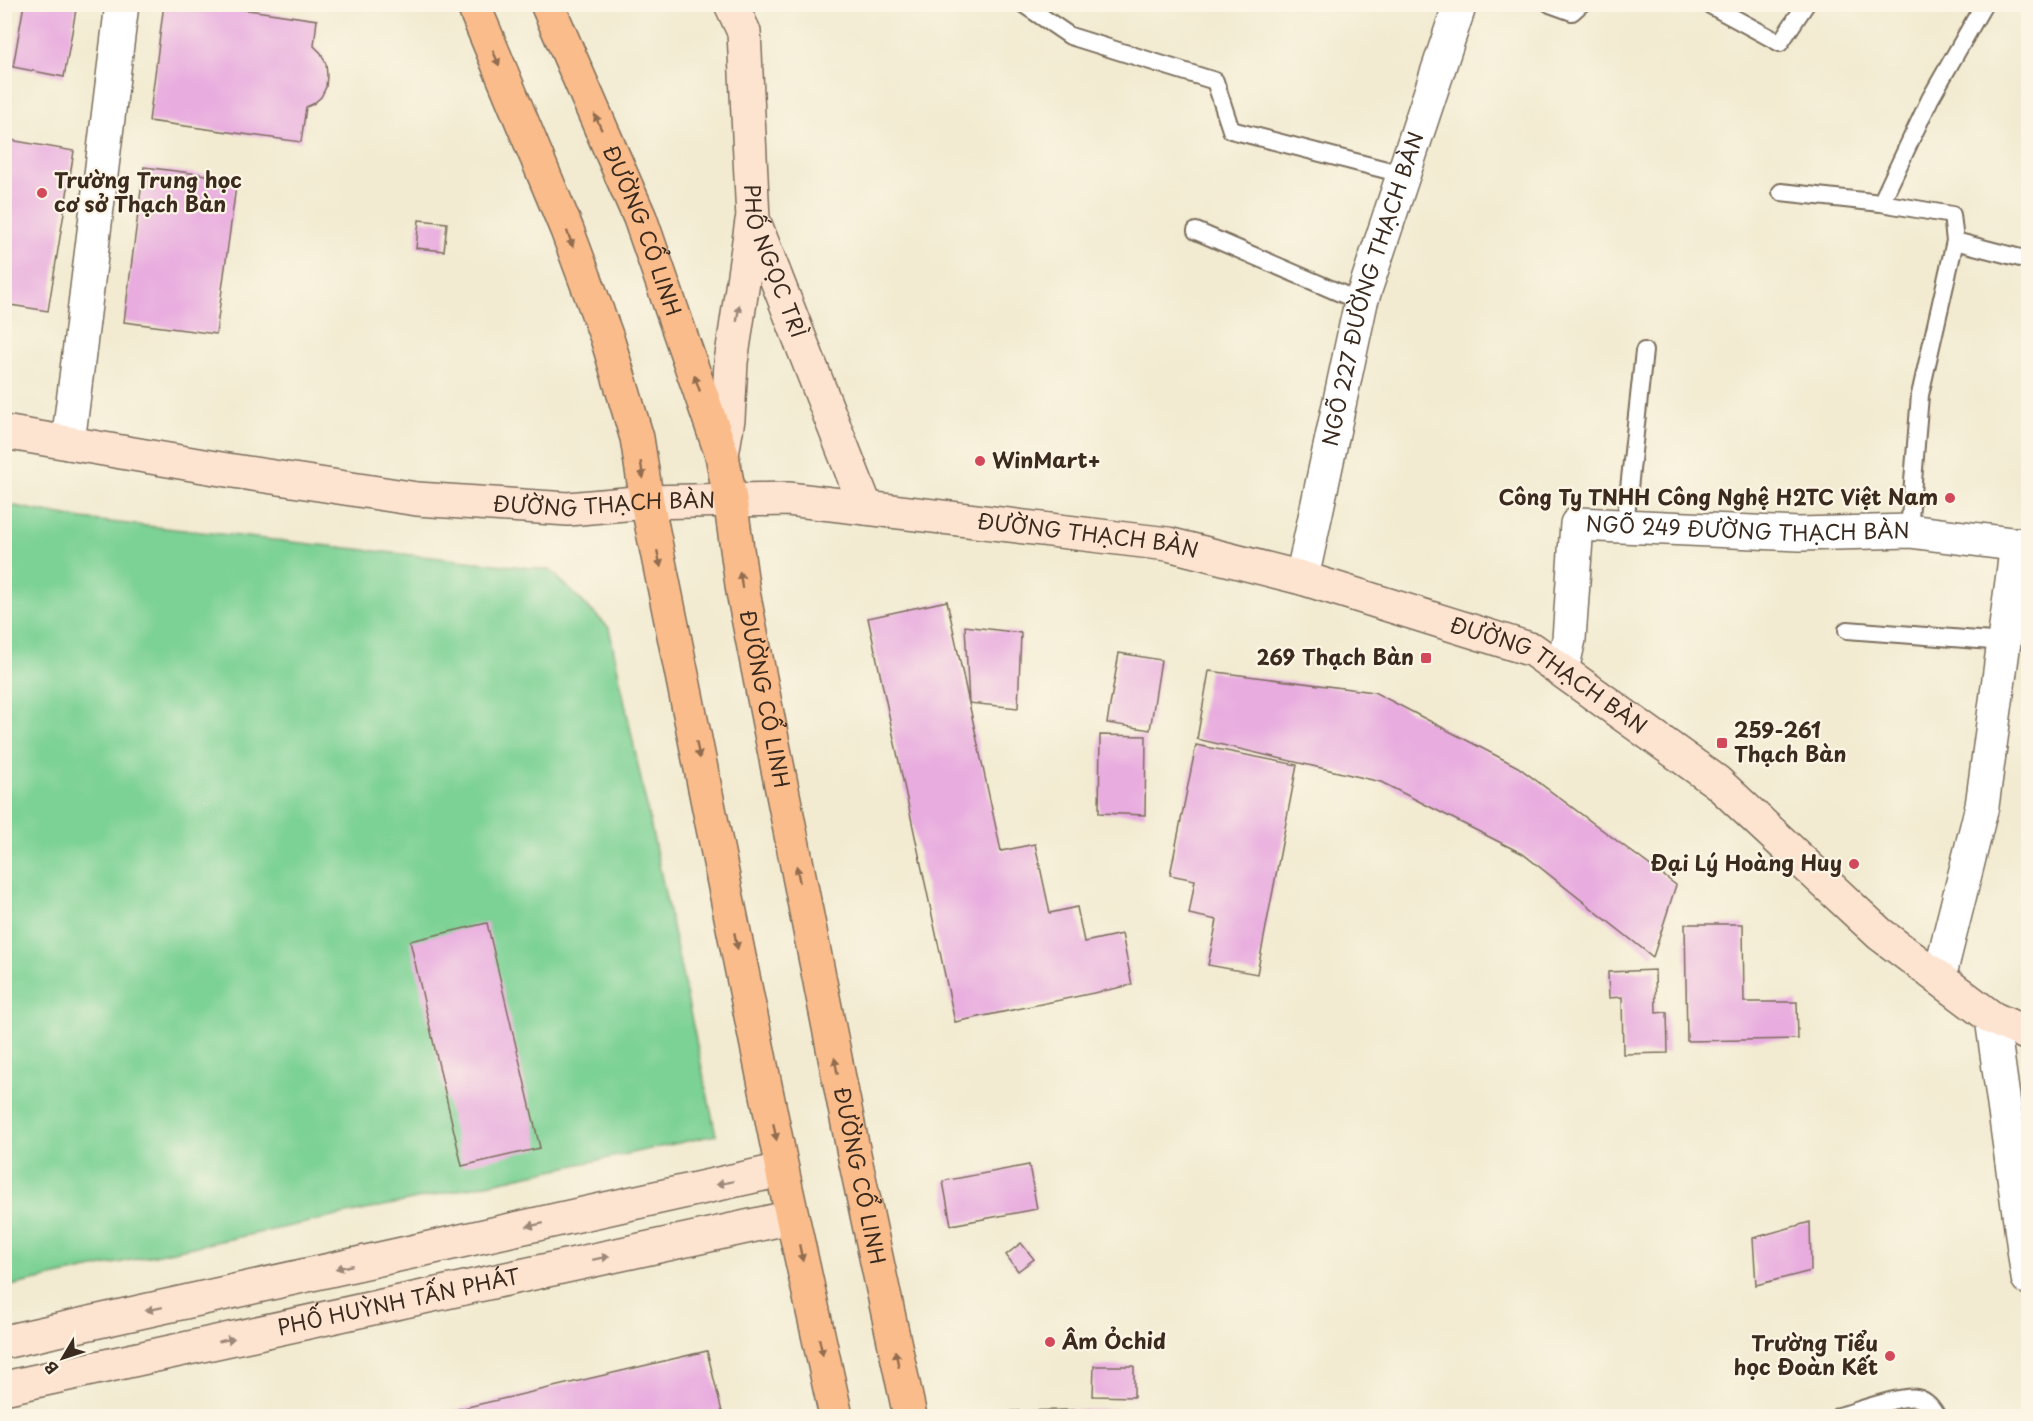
<svg xmlns="http://www.w3.org/2000/svg" width="2033" height="1421" viewBox="0 0 2033 1421" font-family="'Playpen Sans',sans-serif">
	<rect width="100%" height="100%" fill="#fcf5e5"/>
	<filter id="ink" filterUnits="userSpaceOnUse"><feTurbulence type="fractalNoise" baseFrequency=".0167" numOctaves="2"/><feDisplacementMap in="SourceGraphic" scale="12" xChannelSelector="R" yChannelSelector="G"/><feConvolveMatrix kernelMatrix="1 2 1 2 8 2 1 2 1" color-interpolation-filters="sRGB"/></filter>
	<filter id="wash" filterUnits="userSpaceOnUse"><feTurbulence type="fractalNoise" baseFrequency=".008" numOctaves="4" result="noise"/><feDisplacementMap in="SourceGraphic" scale="24" xChannelSelector="R" yChannelSelector="G"/><feGaussianBlur stdDeviation="1.35" result="paint"/><feColorMatrix in="noise" values="0 0 0 0 0 0 0 0 0 0 0 0 0 0 0 0 0 1.4 0 .05"/><feComposite in="paint" operator="in"/></filter>
	<g filter="url(#wash)">
		<rect width="100%" height="100%" fill="#f2ebd1"/>
		<polygon fill="#7bd194" stroke="#5b7e59" stroke-width="1.5" points="4,504 82,519 550,570 609,628 716,1135 5,1287"/>
		<g id="blocks">
			<g fill="#e8acdf">
				<polygon points="24,4 77,4 64,77 13,67"/>
				<polygon points="164,4 207,4 317,20 314,46 321,53 326,64 327,76 326,87 321,97 313,104 306,107 301,142 149,121"/>
				<polygon points="4,139 74,151 48,311 4,304"/>
				<polygon points="144,167 237,179 216,334 124,322"/>
				<polygon points="419,220 447,223 444,251 416,248"/>
				<polygon points="947,601 969,703 965,626 1021,633 1018,708 969,703 1001,851 1035,844 1050,913 1077,907 1084,942 1122,934 1132,985 955,1022 868,618"/>
				<polygon points="1119,653 1161,660 1150,730 1107,723"/>
				<polygon points="1209,671 1374,692 1518,767 1676,885 1653,957 1523,854 1381,782 1197,739"/>
				<polygon points="1100,735 1146,736 1145,815 1099,813"/>
				<polygon points="1196,745 1297,765 1257,974 1208,965 1217,920 1189,914 1195,880 1170,875"/>
				<polygon points="487,923 540,1148 462,1166 410,941"/>
				<polygon points="1685,924 1743,924 1744,1002 1797,1002 1798,1039 1687,1041"/>
				<polygon points="1655,970 1656,1013 1667,1012 1668,1053 1623,1054 1622,997 1609,998 1608,972"/>
				<polygon points="1029,1165 1037,1209 951,1225 943,1181"/>
				<polygon points="1810,1222 1811,1271 1756,1285 1753,1238"/>
				<polygon points="1021,1243 1034,1259 1018,1271 1006,1255"/>
				<polygon points="707,1351 723,1416 429,1416"/>
				<polygon points="1094,1366 1134,1366 1134,1397 1093,1396"/>
				<polygon points="1117,1409 1117,1416 1012,1416 1012,1411"/>
			</g>
		</g>
	</g>
	<g filter="url(#ink)">
		<use href="#blocks" fill-opacity="0" stroke="#7b6e5d" stroke-width="1.5"/>
		<g fill="none" stroke-linecap="round" stroke-linejoin="round">
			<defs>
				<g id="lane">
					<polyline points="1023,4 1070,36 1215,81 1231,130 1402,174"/>
					<polyline points="1550,4 1572,12 1581,4"/>
					<polyline points="1708,4 1780,43 1806,4"/>
					<polyline points="1781,192 1881,203"/>
					<polyline points="1196,231 1361,302"/>
					<polyline points="1955,241 2028,260"/>
					<polyline points="1625,525 1644,351"/>
					<polyline points="1909,531 1920,395 1955,241 1952,215 1881,203 1930,99 1984,4"/>
					<polyline points="1847,630 2005,642"/>
					<path d="M1839,1416C1855,1412 1903,1394 1917,1398C1927,1400 1932,1408 1937,1416"/>
				</g>
				<g id="street">
					<polyline points="68,443 122,4"/>
					<path id="s1" d="M1302,578L1361,302L1460,4"/>
					<path id="s2" d="M1562,670L1569,639L1577,524L1800,534L1909,531L2028,546"/>
					<polyline points="1939,978 1982,806 2017,544"/>
					<polyline points="1992,1018 2028,1278"/>
				</g>
				<g id="secondary">
					<path id="s3" d="M731,4L744,32L753,219L866,508"/>
					<path id="s4" d="M4,432L227,470L417,499L568,509L647,502L788,499L866,508L1168,544L1302,578L1533,650L1717,782L1880,934L1992,1018L2028,1034"/>
					<polyline points="722,455 728,419 731,362 752,221"/>
					<polyline points="4,1342 782,1170"/>
					<path id="s5" d="M4,1388L792,1217"/>
				</g>
				<g id="primary">
					<polyline points="473,4 567,230 607,338 637,438 647,502 784,1179 836,1416"/>
					<path id="s6" d="M547,4L640,218L722,455L730,499L743,592L854,1154L910,1416"/>
				</g>
			</defs>
			<use href="#lane" stroke="#7b6e5d" stroke-width="20"/>
			<use href="#street" stroke="#7b6e5d" stroke-width="36"/>
			<use href="#secondary" stroke="#7b6e5d" stroke-width="36"/>
			<use href="#primary" stroke="#7b6e5d" stroke-width="36"/>
			<use href="#lane" stroke="#fff" stroke-width="16"/>
			<use href="#street" stroke="#fff" stroke-width="33"/>
			<use href="#secondary" stroke="#fde4d1" stroke-width="33"/>
			<use href="#primary" stroke="#fabc8b" stroke-width="33"/>
		</g>
		<defs><path id="oneway-solid" d="M-6-.8H1V-3.2L6.5 0L1 3.2V.8H-6Z" transform="scale(1.5)"/></defs>
		<g fill="#916c4f">
			<use href="#oneway-solid" transform="translate(496 58) rotate(67)"/>
			<use href="#oneway-solid" transform="translate(598 122) rotate(-114)"/>
			<use href="#oneway-solid" transform="translate(570 239) rotate(70)"/>
			<use href="#oneway-solid" transform="translate(697 383) rotate(-109)"/>
			<use href="#oneway-solid" transform="translate(642 470) rotate(81)"/>
			<use href="#oneway-solid" transform="translate(659 559) rotate(78)"/>
			<use href="#oneway-solid" transform="translate(741 580) rotate(-98)"/>
			<use href="#oneway-solid" transform="translate(698 750) rotate(79)"/>
			<use href="#oneway-solid" transform="translate(798 874) rotate(-101)"/>
			<use href="#oneway-solid" transform="translate(736 941) rotate(79)"/>
			<use href="#oneway-solid" transform="translate(836 1066) rotate(-101)"/>
			<use href="#oneway-solid" transform="translate(775 1132) rotate(79)"/>
			<use href="#oneway-solid" transform="translate(801 1253) rotate(78)"/>
			<use href="#oneway-solid" transform="translate(821 1347) rotate(78)"/>
			<use href="#oneway-solid" transform="translate(897 1359) rotate(-102)"/>
		</g>
		<g fill="#9c8778">
			<use href="#oneway-solid" transform="translate(738 313) rotate(-82)"/>
			<use href="#oneway-solid" transform="translate(725 1183) rotate(168)"/>
			<use href="#oneway-solid" transform="translate(535 1225) rotate(168)"/>
			<use href="#oneway-solid" transform="translate(601 1258) rotate(-12)"/>
			<use href="#oneway-solid" transform="translate(344 1267) rotate(168)"/>
			<use href="#oneway-solid" transform="translate(154 1309) rotate(168)"/>
			<use href="#oneway-solid" transform="translate(226 1340) rotate(-12)"/>
		</g>
	</g>
	<g fill="#d1495b" stroke="#fcf5e5" stroke-width="2">
		<circle cx="42" cy="193" r="6"/>
		<circle cx="980" cy="461" r="6"/>
		<circle cx="1950" cy="498" r="6"/>
		<rect x="1420" y="652" width="12" height="12" rx="3"/>
		<rect x="1716" y="737" width="12" height="12" rx="3"/>
		<circle cx="1854" cy="864" r="6"/>
		<circle cx="1050" cy="1342" r="6"/>
		<circle cx="1890" cy="1356" r="6"/>
	</g>
	<g text-anchor="middle" stroke-width="4.5" stroke-linejoin="round" paint-order="stroke">
		<g font-size="21" font-weight="bold" fill="#3b2a1e" stroke="#fcf5e5" text-anchor="start">
			<text x="54" y="188">Trường Trung học<tspan x="54" dy="24">cơ sở Thạch Bàn</tspan></text>
			<text x="992" y="468">WinMart+</text>
			<text x="1938" y="505" text-anchor="end">Công Ty TNHH Công Nghệ H2TC Việt Nam</text>
			<text x="1414" y="665" text-anchor="end">269 Thạch Bàn</text>
			<text x="1734" y="738">259-261<tspan x="1734" dy="24">Thạch Bàn</tspan></text>
			<text x="1842" y="871" text-anchor="end">Đại Lý Hoàng Huy</text>
			<text x="1062" y="1349">Âm Ỏchid</text>
			<text x="1878" y="1351" text-anchor="end">Trường Tiểu<tspan x="1878" dy="24">học Đoàn Kết</tspan></text>
		</g>
		<g font-size="21" fill="#3b2a1e" stroke="#fcf5e5">
			<text dy="7" stroke="none"><textPath href="#s6" startOffset="246">ĐƯỜNG CỔ LINH</textPath></text>
			<text dy="7" stroke="none"><textPath href="#s3" startOffset="264">PHỐ NGỌC TRÌ</textPath></text>
			<text dy="7" stroke="none"><textPath href="#s1" startOffset="298">NGÕ 227 ĐƯỜNG THẠCH BÀN</textPath></text>
			<text dy="7" stroke="none"><textPath href="#s4" startOffset="606">ĐƯỜNG THẠCH BÀN</textPath></text>
			<text dy="7" stroke="none"><textPath href="#s2" startOffset="318">NGÕ 249 ĐƯỜNG THẠCH BÀN</textPath></text>
			<text dy="7" stroke="none"><textPath href="#s4" startOffset="1092">ĐƯỜNG THẠCH BÀN</textPath></text>
			<text dy="7" stroke="none"><textPath href="#s4" startOffset="1578">ĐƯỜNG THẠCH BÀN</textPath></text>
			<text dy="7" stroke="none"><textPath href="#s6" startOffset="732">ĐƯỜNG CỔ LINH</textPath></text>
			<text dy="7" stroke="none"><textPath href="#s6" startOffset="1218">ĐƯỜNG CỔ LINH</textPath></text>
			<text dy="7" stroke="none"><textPath href="#s5" startOffset="404">PHỐ HUỲNH TẤN PHÁT</textPath></text>
		</g>
	</g>
	<rect width="2033" height="1421" fill="none" stroke="#fcf5e5" stroke-width="24"/>
	<g transform="translate(63 1358) rotate(231)" stroke="#fcf5e5" stroke-width="4.5" paint-order="stroke">
	<path d="M0-4.5L10 22L0 15L-10 22Z" fill="#3b2a1e"/>
	<text y="-9" font-size="16" font-weight="bold" text-anchor="middle" fill="#3b2a1e">B</text>
	</g>
</svg>
